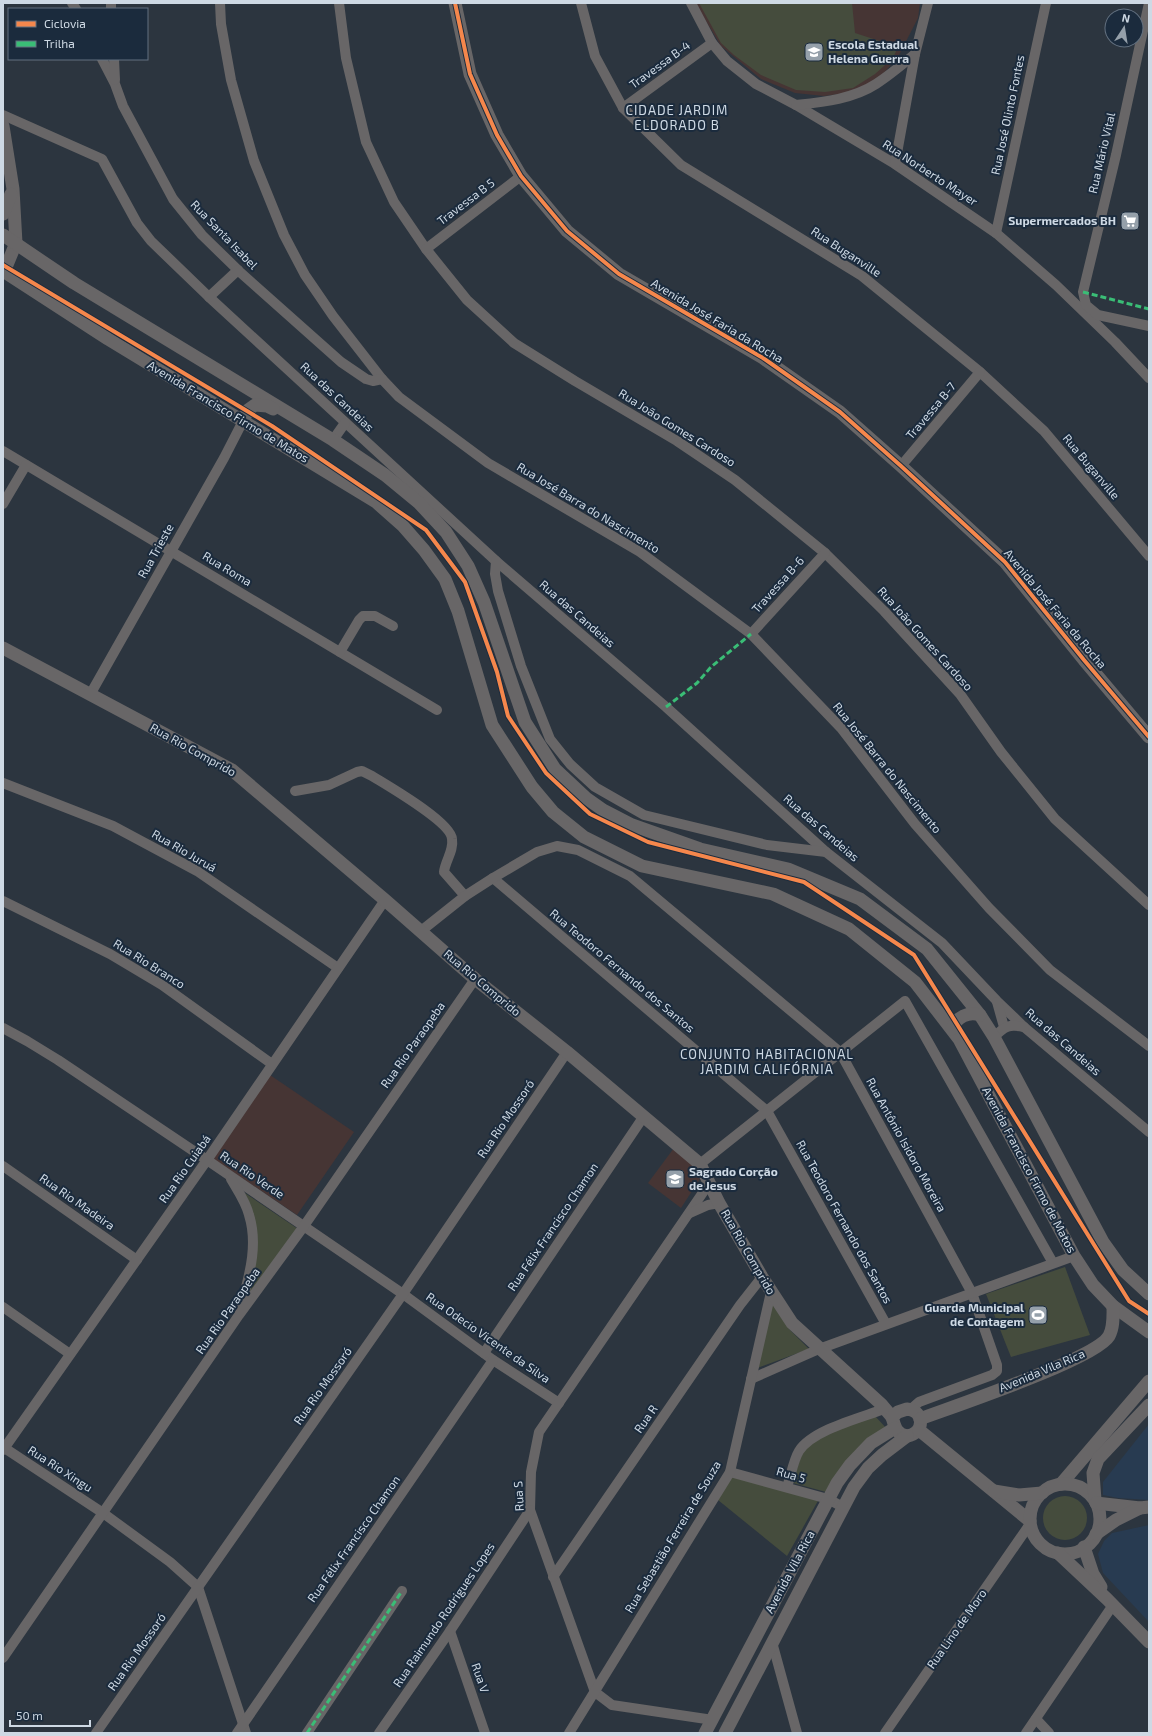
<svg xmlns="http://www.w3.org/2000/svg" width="1152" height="1736" viewBox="0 0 1152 1736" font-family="'Exo 2',sans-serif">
	<rect width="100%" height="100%" fill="#2c353f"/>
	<g fill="#283b51">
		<polygon points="1149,1424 1149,1500 1118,1498 1103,1495 1103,1482"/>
		<polygon points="1149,1525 1149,1622 1103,1573 1098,1554 1104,1541 1112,1533"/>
	</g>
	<g fill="#463534">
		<polygon points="695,3 920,3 918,18 898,57 882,75 855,92 824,96 795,93 761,79 721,46"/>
		<polygon points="270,1075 354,1132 297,1215 213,1159"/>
		<polygon points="674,1148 703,1174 681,1208 648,1183"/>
	</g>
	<g fill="#454c3d">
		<polygon points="699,3 852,3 855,33 898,47 893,58 875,74 853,88 825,92 796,90 761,75 734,55 721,43"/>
		<polygon points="242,1191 298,1229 247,1301 255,1264"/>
		<polygon points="1065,1267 1090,1335 1011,1357 986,1294"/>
		<polygon points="772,1299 789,1329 809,1349 752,1370"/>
		<polygon points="875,1416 887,1429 826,1492 793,1483 805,1441"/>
		<polygon points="732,1475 819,1499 787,1556 718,1500"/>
		<circle cx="1065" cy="1518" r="22"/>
	</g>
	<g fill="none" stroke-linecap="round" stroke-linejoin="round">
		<g stroke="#686667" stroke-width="10">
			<polyline points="72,3 76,9"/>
			<polyline points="111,3 111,9"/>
			<polyline points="220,3 221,24 231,80 254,161 284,235 305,275 333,316 382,379 399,397 488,463 640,552 751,634 841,728 915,824 989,908 1050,970 1149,1046"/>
			<polyline points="339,3 346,58 366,142 394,202 426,249 467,300 514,343 575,381 677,441 735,480 825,553 884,611 960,694 1001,752 1055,819 1149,905"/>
			<polyline points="581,3 595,56 623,108 681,165 862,276 980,372 1044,431 1149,556"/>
			<polyline points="691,3 712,43 727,61 756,84 796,105 895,164 996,233 1056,285 1115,342 1149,378"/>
			<polyline points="1149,3 1116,155 1083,292 1086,305 1098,315 1149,326"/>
			<polyline points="102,59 115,84 123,106 173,199 202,235 241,273 341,362 366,379 373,381 382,379"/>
			<polyline points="114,59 115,80"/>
			<path d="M796,105C823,102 853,99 876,84C890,75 903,64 915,54"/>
			<polyline points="623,108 712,43"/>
			<polyline points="3,115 102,159 137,223 151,241 209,297 496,561 666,707 826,852 942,943 997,1001 1024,1027 1149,1132"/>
			<polyline points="895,164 915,54 928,3"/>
			<polyline points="996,233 1046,3"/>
			<polyline points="426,249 521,176"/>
			<polyline points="209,297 238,270"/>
			<polyline points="333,440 345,423"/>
			<polyline points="3,451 437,710"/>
			<polyline points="901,466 980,372"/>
			<polyline points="3,504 26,465"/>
			<polyline points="496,561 495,574 498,591 521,666 550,739 570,764 595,787 644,815 767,845 826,852"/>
			<polyline points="751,634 825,553"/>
			<polyline points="340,652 359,620 363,616 375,616 393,626"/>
			<polyline points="91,693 224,458 243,421"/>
			<polyline points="3,783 113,826 197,871 338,968"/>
			<path d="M295,791L329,785L357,772L362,771L372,776C388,786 451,822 452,839C454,851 445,861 444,872L465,896"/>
			<polyline points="493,878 767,1111 886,1324"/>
			<polyline points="3,901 110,954 162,985 272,1064"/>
			<polyline points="421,931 465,896 493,878 537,852 557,846 578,850 630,876 840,1052 972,1293 997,1365 997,1371 992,1375 927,1399 919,1402 911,1409"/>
			<polyline points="997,1002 1004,1027"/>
			<polyline points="3,1028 27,1041 58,1060 207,1160 403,1294 493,1360 559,1403"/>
			<path d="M994,1037C1005,1026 1009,1024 1024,1027"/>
			<polyline points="700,1164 905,1001 1053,1263"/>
			<polyline points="3,1166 137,1260"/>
			<path d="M231,1179C238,1191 246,1202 249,1215C259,1247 248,1279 240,1311"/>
			<polyline points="708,1182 706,1188 539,1432 531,1472 530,1510 595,1692 612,1705 713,1720"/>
			<polyline points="690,1213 708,1205 719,1203"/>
			<polyline points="3,1307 70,1354"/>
			<polyline points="484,1353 644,1116"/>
			<polyline points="751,1379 819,1349 1074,1256"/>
			<polyline points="3,1447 103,1513 170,1562 198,1587 246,1733"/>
			<polyline points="3,1450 207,1160 385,900"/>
			<polyline points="730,1472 828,1499 843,1507"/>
			<path d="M787,1487C791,1476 793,1461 799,1451C812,1430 860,1418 884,1409"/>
			<polyline points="553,1577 740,1305 762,1277"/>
			<polyline points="450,1631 485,1733"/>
			<polyline points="772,1642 797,1733"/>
			<polyline points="3,1658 239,1315 304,1226 475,979"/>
			<polyline points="1036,1719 1049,1733"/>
			<polyline points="96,1733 403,1294 567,1052"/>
			<polyline points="237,1733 493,1360"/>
			<polyline points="307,1733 402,1591"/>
			<polyline points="379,1733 450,1631 530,1510"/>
			<polyline points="569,1733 730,1472 771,1292"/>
			<polyline points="885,1733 1030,1524"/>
			<polyline points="1026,1733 1113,1605"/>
		</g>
		<g stroke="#686667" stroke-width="13">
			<polyline points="455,3 470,74 497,135 521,176 567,231 619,274 763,358 840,412 901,466 1005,562 1084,660 1149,737"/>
			<polyline points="3,126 13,189 16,243 4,272"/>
			<polyline points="3,214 11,194"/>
			<polyline points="3,235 74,283 333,440 385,475 419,503 446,532 468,566 484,602 525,722 555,769 586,798 603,810 632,825 700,849 788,869 860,899 927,949 980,1015 994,1037 1103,1242 1123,1270 1149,1294"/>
			<polyline points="3,271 108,339 376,502 403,526 424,550 445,579 458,611 492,725 532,787 553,812 584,837 642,866 773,894 849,929 915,982 959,1039 1074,1256 1093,1285 1113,1306 1149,1332"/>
			<polyline points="243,421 248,410 255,405 267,406 273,409"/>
			<polyline points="3,648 232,770 385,900 475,979 567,1052 700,1164 719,1203 762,1277 792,1323 881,1404 892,1417"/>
			<path d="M952,1029C956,1017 969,1011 980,1015"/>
			<path d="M907,1409C925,1411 925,1433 907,1436C896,1434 895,1427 892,1417L898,1412Z"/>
			<path d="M920,1419C952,1407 1096,1359 1109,1336C1114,1327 1113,1315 1113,1306"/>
			<polyline points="919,1430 1030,1521"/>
			<polyline points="1061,1484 1149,1381"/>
			<circle cx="1065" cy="1519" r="35"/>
			<polyline points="994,1491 1019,1495 1042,1493"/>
			<polyline points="1095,1500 1093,1473 1098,1459 1149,1405"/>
			<polyline points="1096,1503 1140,1508 1149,1507"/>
			<polyline points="1096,1534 1116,1520 1140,1508"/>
			<polyline points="1084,1547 1093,1574 1101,1587"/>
			<polyline points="1058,1553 1107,1599 1149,1642"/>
			<polyline points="705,1733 837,1483 850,1465 871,1443 895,1428"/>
			<polyline points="725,1733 854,1487 868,1468 882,1455 907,1436"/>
		</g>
		<g stroke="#3abd76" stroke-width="3" stroke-dasharray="6 3" stroke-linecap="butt">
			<polyline points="1083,292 1149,309"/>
			<polyline points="666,707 697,683 711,667 751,634"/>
			<polyline points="307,1733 402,1591"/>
		</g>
		<defs>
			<g id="cycleway">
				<polyline points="455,3 470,74 497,135 521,176 567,231 619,274 763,358 840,412 901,466 1005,562 1084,660 1149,737"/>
				<polyline points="3,265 272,426 426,530 465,582 497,672 508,716 546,773 590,814 648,842 804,882 914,955 1129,1301 1149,1314"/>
			</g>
		</defs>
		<use href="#cycleway" stroke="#1b2b3d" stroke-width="6"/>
		<use href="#cycleway" stroke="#f5874c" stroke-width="4"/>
	</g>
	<defs>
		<symbol id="school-square" viewBox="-11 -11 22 22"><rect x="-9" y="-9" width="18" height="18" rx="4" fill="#95a0aa" stroke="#1b2b3d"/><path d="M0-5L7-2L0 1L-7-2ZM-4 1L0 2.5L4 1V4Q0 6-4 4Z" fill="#fff"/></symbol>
		<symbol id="supermarket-square" viewBox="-11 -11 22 22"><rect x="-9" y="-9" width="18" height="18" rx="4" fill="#95a0aa" stroke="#1b2b3d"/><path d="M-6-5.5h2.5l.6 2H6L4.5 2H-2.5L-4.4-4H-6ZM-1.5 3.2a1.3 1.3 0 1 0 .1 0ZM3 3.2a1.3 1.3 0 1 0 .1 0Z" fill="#fff"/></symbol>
		<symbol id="stadium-square" viewBox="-11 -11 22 22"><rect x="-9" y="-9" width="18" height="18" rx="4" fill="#95a0aa" stroke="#1b2b3d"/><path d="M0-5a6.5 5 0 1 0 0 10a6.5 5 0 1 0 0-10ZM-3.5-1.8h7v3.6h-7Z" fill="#fff"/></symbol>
	</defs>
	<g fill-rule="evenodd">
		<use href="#school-square" x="803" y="41" width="22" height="22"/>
		<use href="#supermarket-square" x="1119" y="210" width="22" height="22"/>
		<use href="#school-square" x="664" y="1168" width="22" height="22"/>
		<use href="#stadium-square" x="1027" y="1304" width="22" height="22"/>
	</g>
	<g text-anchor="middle" stroke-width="4" stroke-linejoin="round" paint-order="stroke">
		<g font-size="12" font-weight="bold" fill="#ced9e4" stroke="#1b2b3d" text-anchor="start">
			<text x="828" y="49">Escola Estadual<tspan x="828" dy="14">Helena Guerra</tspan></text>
			<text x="1116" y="225" text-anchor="end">Supermercados BH</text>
			<text x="689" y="1176">Sagrado Corção<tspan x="689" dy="14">de Jesus</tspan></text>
			<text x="1024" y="1312" text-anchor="end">Guarda Municipal<tspan x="1024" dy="14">de Contagem</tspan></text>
		</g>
		<g font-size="12" fill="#ced9e4" stroke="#1b2b3d">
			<text transform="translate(660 65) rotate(-36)" y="4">Travessa B-4</text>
			<text transform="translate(1008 115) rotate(-78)" y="4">Rua José Olinto Fontes</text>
			<text transform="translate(1102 153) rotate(-77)" y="4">Rua Mário Vital</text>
			<text transform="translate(930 173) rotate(33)" y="4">Rua Norberto Mayer</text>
			<text transform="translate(466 202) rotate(-37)" y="4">Travessa B 5</text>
			<text transform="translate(224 235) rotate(46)" y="4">Rua Santa Isabel</text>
			<text transform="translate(846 252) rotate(33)" y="4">Rua Buganville</text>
			<text transform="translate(717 321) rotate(31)" y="4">Avenida José Faria da Rocha</text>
			<text transform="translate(337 397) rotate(43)" y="4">Rua das Candeias</text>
			<text transform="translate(931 411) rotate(-50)" y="4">Travessa B-7</text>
			<text transform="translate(228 412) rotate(31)" y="4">Avenida Francisco Firmo de Matos</text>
			<text transform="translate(677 428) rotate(32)" y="4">Rua João Gomes Cardoso</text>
			<text transform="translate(1091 467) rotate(50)" y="4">Rua Buganville</text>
			<text transform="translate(588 508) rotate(31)" y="4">Rua José Barra do Nascimento</text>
			<text transform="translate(156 551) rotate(-61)" y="4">Rua Trieste</text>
			<text transform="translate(227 569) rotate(31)" y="4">Rua Roma</text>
			<text transform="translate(778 585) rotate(-48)" y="4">Travessa B-6</text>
			<text transform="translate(1055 609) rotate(50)" y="4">Avenida José Faria da Rocha</text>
			<text transform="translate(577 614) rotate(41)" y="4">Rua das Candeias</text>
			<text transform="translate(925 639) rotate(48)" y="4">Rua João Gomes Cardoso</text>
			<text transform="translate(193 750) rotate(29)" y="4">Rua Rio Comprido</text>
			<text transform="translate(887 768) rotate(51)" y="4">Rua José Barra do Nascimento</text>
			<text transform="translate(821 828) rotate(41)" y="4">Rua das Candeias</text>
			<text transform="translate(184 851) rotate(30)" y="4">Rua Rio Juruá</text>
			<text transform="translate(149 964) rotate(32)" y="4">Rua Rio Branco</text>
			<text transform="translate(622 971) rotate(40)" y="4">Rua Teodoro Fernando dos Santos</text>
			<text transform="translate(482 983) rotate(40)" y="4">Rua Rio Comprido</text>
			<text transform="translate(1063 1042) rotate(41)" y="4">Rua das Candeias</text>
			<text transform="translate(413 1045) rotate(-55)" y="4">Rua Rio Paraopeba</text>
			<text transform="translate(506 1119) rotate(-56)" y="4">Rua Rio Mossoró</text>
			<text transform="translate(906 1145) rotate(61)" y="4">Rua Antônio Isidoro Moreira</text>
			<text transform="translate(185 1169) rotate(-55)" y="4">Rua Rio Cuiabá</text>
			<text transform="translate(1029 1170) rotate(62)" y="4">Avenida Francisco Firmo de Matos</text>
			<text transform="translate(252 1175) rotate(34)" y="4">Rua Rio Verde</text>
			<text transform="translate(77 1202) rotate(35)" y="4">Rua Rio Madeira</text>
			<text transform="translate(844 1222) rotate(61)" y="4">Rua Teodoro Fernando dos Santos</text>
			<text transform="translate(553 1227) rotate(-56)" y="4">Rua Félix Francisco Chamon</text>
			<text transform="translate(748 1252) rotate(60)" y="4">Rua Rio Comprido</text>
			<text transform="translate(228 1311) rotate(-55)" y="4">Rua Rio Paraopeba</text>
			<text transform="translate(488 1338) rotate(35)" y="4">Rua Odecio Vicente da Silva</text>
			<text transform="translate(1042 1371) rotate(-23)" y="4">Avenida Vila Rica</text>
			<text transform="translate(323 1386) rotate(-55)" y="4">Rua Rio Mossoró</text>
			<text transform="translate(646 1419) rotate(-55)" y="4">Rua R</text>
			<text transform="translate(60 1469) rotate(33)" y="4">Rua Rio Xingu</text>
			<text transform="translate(791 1475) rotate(16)" y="4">Rua 5</text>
			<text transform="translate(519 1496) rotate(-93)" y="4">Rua S</text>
			<text transform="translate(673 1537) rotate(-59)" y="4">Rua Sebastião Ferreira de Souza</text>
			<text transform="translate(354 1539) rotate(-55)" y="4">Rua Félix Francisco Chamon</text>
			<text transform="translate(790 1572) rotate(-62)" y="4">Avenida Vila Rica</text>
			<text transform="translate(444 1615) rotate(-56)" y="4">Rua Raimundo Rodrigues Lopes</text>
			<text transform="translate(957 1629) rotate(-55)" y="4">Rua Lino de Moro</text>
			<text transform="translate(137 1652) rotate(-55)" y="4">Rua Rio Mossoró</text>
			<text transform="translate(480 1678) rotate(71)" y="4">Rua V</text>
		</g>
		<g font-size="13" letter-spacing="1" fill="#ced9e4" stroke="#1b2b3d">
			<text x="677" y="115">CIDADE JARDIM<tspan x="677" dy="15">ELDORADO B</tspan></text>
			<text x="767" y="1059">CONJUNTO HABITACIONAL<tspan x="767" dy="15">JARDIM CALIFÓRNIA</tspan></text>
		</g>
	</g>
	<rect width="1152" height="1736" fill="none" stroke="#ced9e4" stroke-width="8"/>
	<rect x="8" y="8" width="140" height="52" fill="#1b2b3d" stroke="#637180"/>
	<rect x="16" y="21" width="20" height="6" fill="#f5874c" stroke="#637180"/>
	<text x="44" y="28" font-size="12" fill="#ced9e4">Ciclovia</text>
	<rect x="16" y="41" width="20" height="6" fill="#3abd76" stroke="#637180"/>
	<text x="44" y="48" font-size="12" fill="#ced9e4">Trilha</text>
	<g transform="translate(1124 28) rotate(12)"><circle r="19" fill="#1b2b3d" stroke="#637180"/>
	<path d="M0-3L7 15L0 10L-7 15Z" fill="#95a0aa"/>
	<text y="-6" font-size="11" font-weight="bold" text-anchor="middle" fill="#ced9e4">N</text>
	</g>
	<path d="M10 1720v6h80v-6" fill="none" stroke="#ced9e4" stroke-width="2"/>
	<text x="16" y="1720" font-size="12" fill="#ced9e4" stroke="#1b2b3d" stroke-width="3" paint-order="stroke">50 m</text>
</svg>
